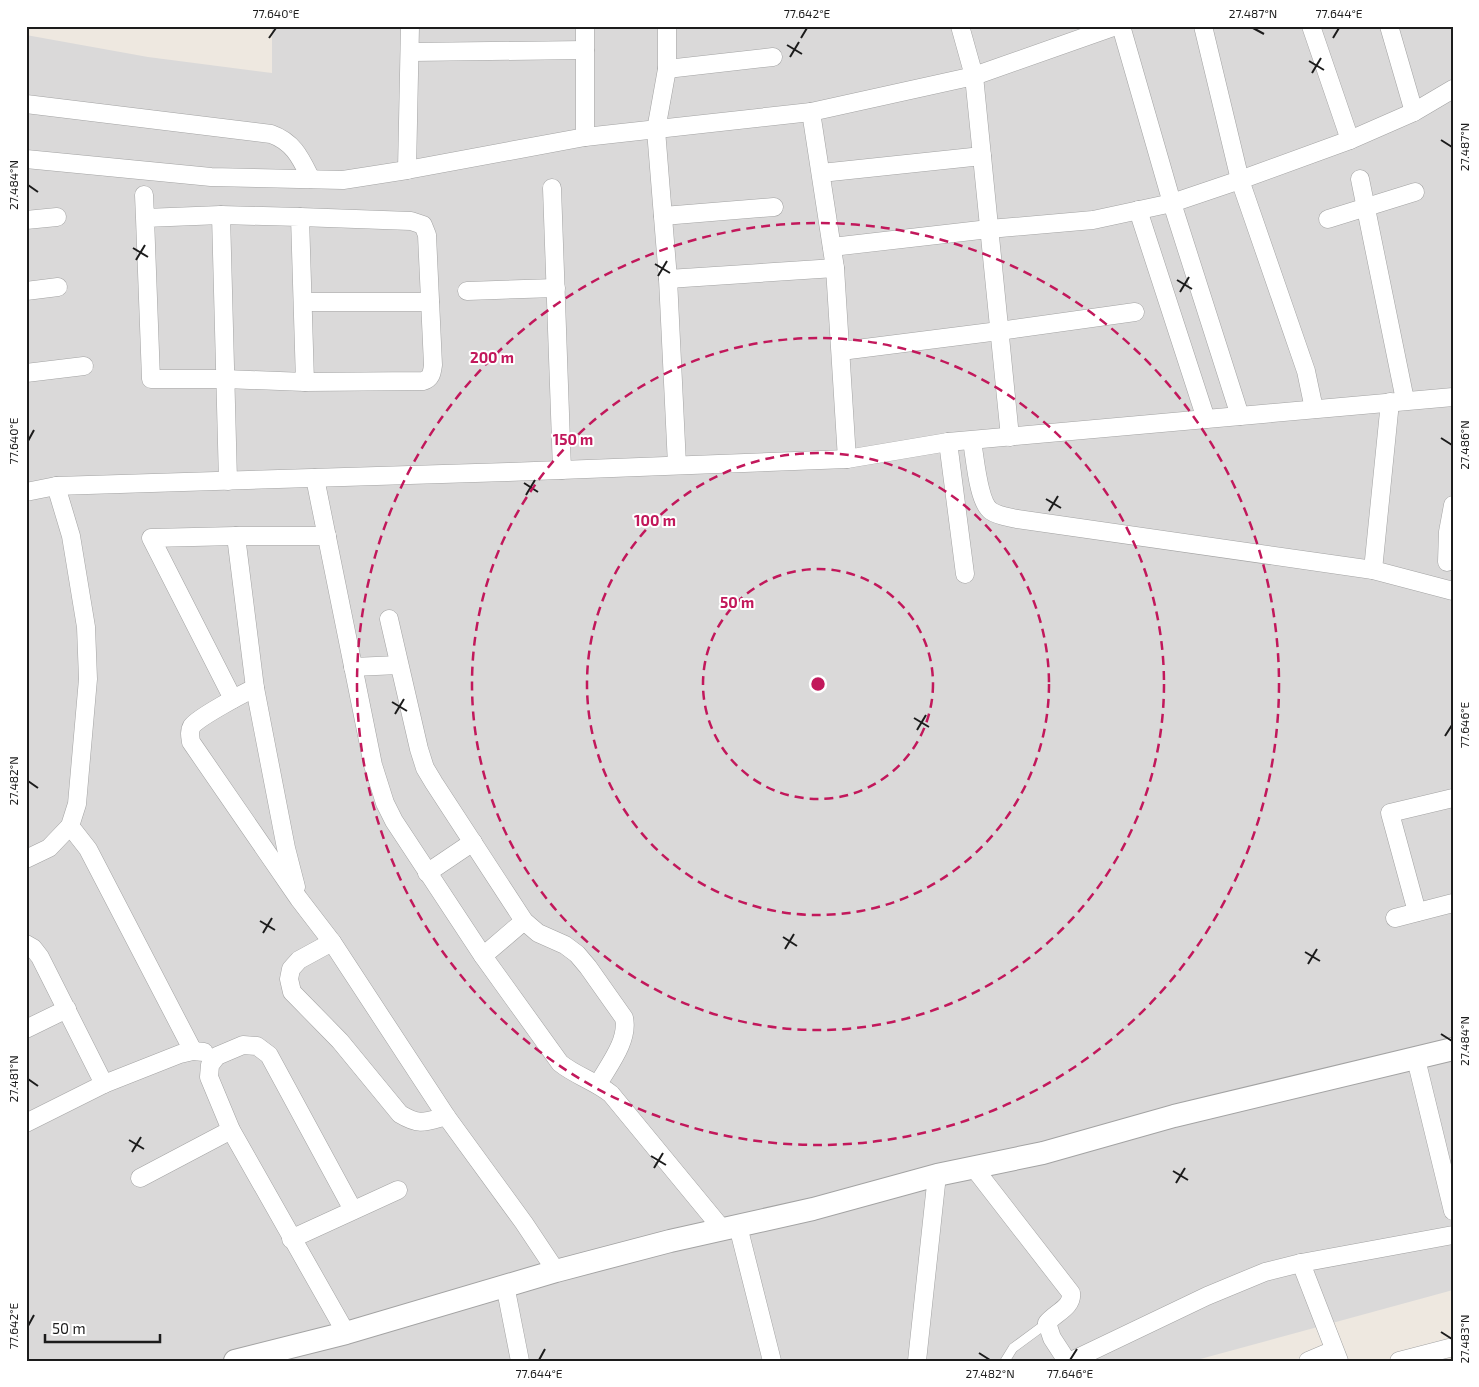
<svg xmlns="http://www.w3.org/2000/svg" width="1479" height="1387" viewBox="0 0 1479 1387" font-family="'Exo 2',sans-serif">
	<rect width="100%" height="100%" fill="#eee8e0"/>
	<polygon fill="#dad9d9" points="272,26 1453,26 1453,1290 1193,1361 26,1361 26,35 148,57 272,73"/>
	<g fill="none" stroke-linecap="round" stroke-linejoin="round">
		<defs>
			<polyline id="service" points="1005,1361 1013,1348 1047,1323"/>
			<g id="minor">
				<polyline points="585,26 585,137"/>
				<polyline points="667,26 667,69 656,130 668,279 677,465"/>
				<polyline points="960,26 974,76 1010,437"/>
				<polyline points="1121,26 1172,203 1240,416"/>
				<polyline points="1203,26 1240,180 1306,371 1314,409"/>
				<polyline points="1311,26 1350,140"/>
				<polyline points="1389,26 1414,112"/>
				<polyline points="411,52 585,50"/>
				<polyline points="667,69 773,57"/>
				<path d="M26,104L271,134C294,142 301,159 311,179"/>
				<polyline points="811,112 835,268 847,459"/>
				<polyline points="26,159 211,177 343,180 407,170 585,137 811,112 974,76 1116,26"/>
				<polyline points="407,170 410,26"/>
				<polyline points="821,173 982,156"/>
				<polyline points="1360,179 1405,400"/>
				<polyline points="552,188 562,470"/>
				<polyline points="144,195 145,218 151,379 225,379 305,382 300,217 221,215 145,218"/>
				<polyline points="1138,210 1206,419"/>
				<polyline points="221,215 228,481"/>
				<polyline points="663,216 774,207"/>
				<path d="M300,217L411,221L423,225L427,235L433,365C432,373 431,379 423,381L305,382"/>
				<polyline points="1328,219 1415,192"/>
				<polyline points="26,220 57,217"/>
				<polyline points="832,247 989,229 1093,220 1172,203 1240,180 1350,140 1414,112 1453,89"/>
				<polyline points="668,279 835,268"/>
				<polyline points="26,291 58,287"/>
				<polyline points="467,291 556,288"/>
				<polyline points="303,302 430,302"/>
				<polyline points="841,351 999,331 1135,312"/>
				<polyline points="26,373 84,366"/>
				<path d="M972,441C975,457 978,502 991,511C998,516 1009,517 1017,519L1373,570L1453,591"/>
				<polyline points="948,442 965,574"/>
				<path d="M315,478L373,765L385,803L394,821L483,956L560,1063C576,1076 595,1081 611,1094L723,1230"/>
				<polyline points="26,492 56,486 508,472 847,459 948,442 1453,397"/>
				<polyline points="236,536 255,688 286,848 296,887"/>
				<polyline points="1447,562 1448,532 1453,505"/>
				<polyline points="1373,570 1390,402"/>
				<path d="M389,619L419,749L425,768L434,783L524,921L538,933L565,945L577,954L588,967L624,1018C629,1040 609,1065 598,1084"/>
				<polyline points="353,667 399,665"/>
				<path d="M255,688C242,694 199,717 192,726C189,731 190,736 191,742L299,899L332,942L446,1116L524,1223L556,1271"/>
				<polyline points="233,699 151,538 236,536 327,536"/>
				<polyline points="70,826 88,849 193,1051"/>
				<polyline points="26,859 49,848 70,826 77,804 88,679 86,627 71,536 56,486"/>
				<polyline points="427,873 473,842"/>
				<polyline points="1417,912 1390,813 1453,798"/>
				<polyline points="1395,918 1453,903"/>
				<path d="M332,942L299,960L291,969L289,979L292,992L340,1041L400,1114C420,1126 425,1122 446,1116"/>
				<polyline points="26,944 33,948 40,957 104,1084"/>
				<polyline points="483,956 524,921"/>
				<polyline points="26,1029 67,1009"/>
				<polyline points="1416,1059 1453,1211"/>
				<polyline points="26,1123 104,1084 180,1054 193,1051 204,1052"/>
				<path d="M974,1168L1071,1293C1073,1307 1055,1313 1047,1323L1052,1338L1067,1361"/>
				<polyline points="140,1178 231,1130"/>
				<polyline points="738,1226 772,1361"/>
				<polyline points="291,1239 398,1190"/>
				<polyline points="1301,1263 1339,1361"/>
				<polyline points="505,1285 520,1361"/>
				<polyline points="346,1333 231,1130 209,1077 210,1065 217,1056 243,1045 257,1046 269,1055 353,1210"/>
				<polyline points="917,1361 937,1175"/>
				<polyline points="1071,1361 1207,1296 1265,1272 1301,1263 1453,1235"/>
				<polyline points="1308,1361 1334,1350"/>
				<polyline points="1399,1361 1453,1347"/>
			</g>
			<polyline id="tertiary" points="235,1361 346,1333 556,1271 670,1241 813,1209 937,1175 1043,1153 1174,1116 1453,1049"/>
		</defs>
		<use href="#service" stroke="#a3a3a3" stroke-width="10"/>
		<use href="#minor" stroke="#a3a3a3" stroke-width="19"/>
		<use href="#tertiary" stroke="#a3a3a3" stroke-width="24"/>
		<use href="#service" stroke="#fff" stroke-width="9"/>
		<use href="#minor" stroke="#fff" stroke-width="18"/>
		<use href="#tertiary" stroke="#fff" stroke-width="22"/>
	</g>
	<path fill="none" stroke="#1c1c1c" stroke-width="2" d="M1253,28L1264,34M269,38L276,28M801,38L807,28M1333,38L1339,28M787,45L802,54M790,57L799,42M1309,61L1324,70M1312,73L1321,58M1441,140L1452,147M28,185L38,192M133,248L148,257M136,260L145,245M655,264L670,273M658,276L667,261M1177,280L1192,289M1180,292L1189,277M1441,438L1452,445M28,441L34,430M524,483L538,492M526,495L535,480M1046,499L1061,508M1049,511L1058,496M392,702L407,711M395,714L404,699M914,718L929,727M917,730L926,715M1445,736L1452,725M28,781L38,788M260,921L275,930M263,933L272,918M783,937L797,946M785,949L794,934M1305,952L1320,961M1308,964L1317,949M1441,1034L1452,1041M28,1079L38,1086M129,1140L144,1149M132,1152L141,1137M651,1156L666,1165M654,1168L663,1153M1173,1171L1188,1180M1176,1183L1185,1168M28,1326L34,1315M1441,1332L1452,1339M979,1353L990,1360M539,1360L545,1349M1070,1360L1077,1349"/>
	<g fill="none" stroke="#c2185b" stroke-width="2.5" stroke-dasharray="9 6">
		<circle cx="818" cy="684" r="115"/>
		<circle cx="818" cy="684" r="231"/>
		<circle cx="818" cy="684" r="346"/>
		<circle cx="818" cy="684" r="461"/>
	</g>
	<circle cx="818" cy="684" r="8" fill="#c2185b" stroke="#fff" stroke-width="2.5"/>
	<g font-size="15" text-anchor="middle" font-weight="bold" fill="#c2185b" stroke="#fff" stroke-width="4" stroke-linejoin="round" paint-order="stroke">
		<text x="492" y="363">200 m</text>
		<text x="573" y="445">150 m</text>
		<text x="655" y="526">100 m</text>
		<text x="737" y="608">50 m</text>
	</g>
	<rect width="1479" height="1387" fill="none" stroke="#ffffff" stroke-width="55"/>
	<path d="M45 1334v8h115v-8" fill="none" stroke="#1c1c1c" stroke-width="2.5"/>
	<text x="52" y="1334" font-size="15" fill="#1c1c1c" stroke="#ffffff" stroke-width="4" paint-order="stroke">50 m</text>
	<rect x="28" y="28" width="1424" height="1332" fill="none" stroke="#1c1c1c" stroke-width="2"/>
	<g font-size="12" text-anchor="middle" fill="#1c1c1c">
		<text x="276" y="18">77.640°E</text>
		<text x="807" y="18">77.642°E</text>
		<text x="1253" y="18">27.487°N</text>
		<text x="1339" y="18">77.644°E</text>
		<text transform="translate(1465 147) rotate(-90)" y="4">27.487°N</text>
		<text transform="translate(14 185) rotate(-90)" y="4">27.484°N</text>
		<text transform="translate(14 441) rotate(-90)" y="4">77.640°E</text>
		<text transform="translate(1465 445) rotate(-90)" y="4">27.486°N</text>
		<text transform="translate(1465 725) rotate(-90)" y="4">77.646°E</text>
		<text transform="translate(14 781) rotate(-90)" y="4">27.482°N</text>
		<text transform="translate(1465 1041) rotate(-90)" y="4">27.484°N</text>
		<text transform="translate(14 1079) rotate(-90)" y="4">27.481°N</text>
		<text transform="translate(14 1326) rotate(-90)" y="4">77.642°E</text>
		<text transform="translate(1465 1339) rotate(-90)" y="4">27.483°N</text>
		<text x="539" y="1378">77.644°E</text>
		<text x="990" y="1378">27.482°N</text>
		<text x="1070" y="1378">77.646°E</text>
	</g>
</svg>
